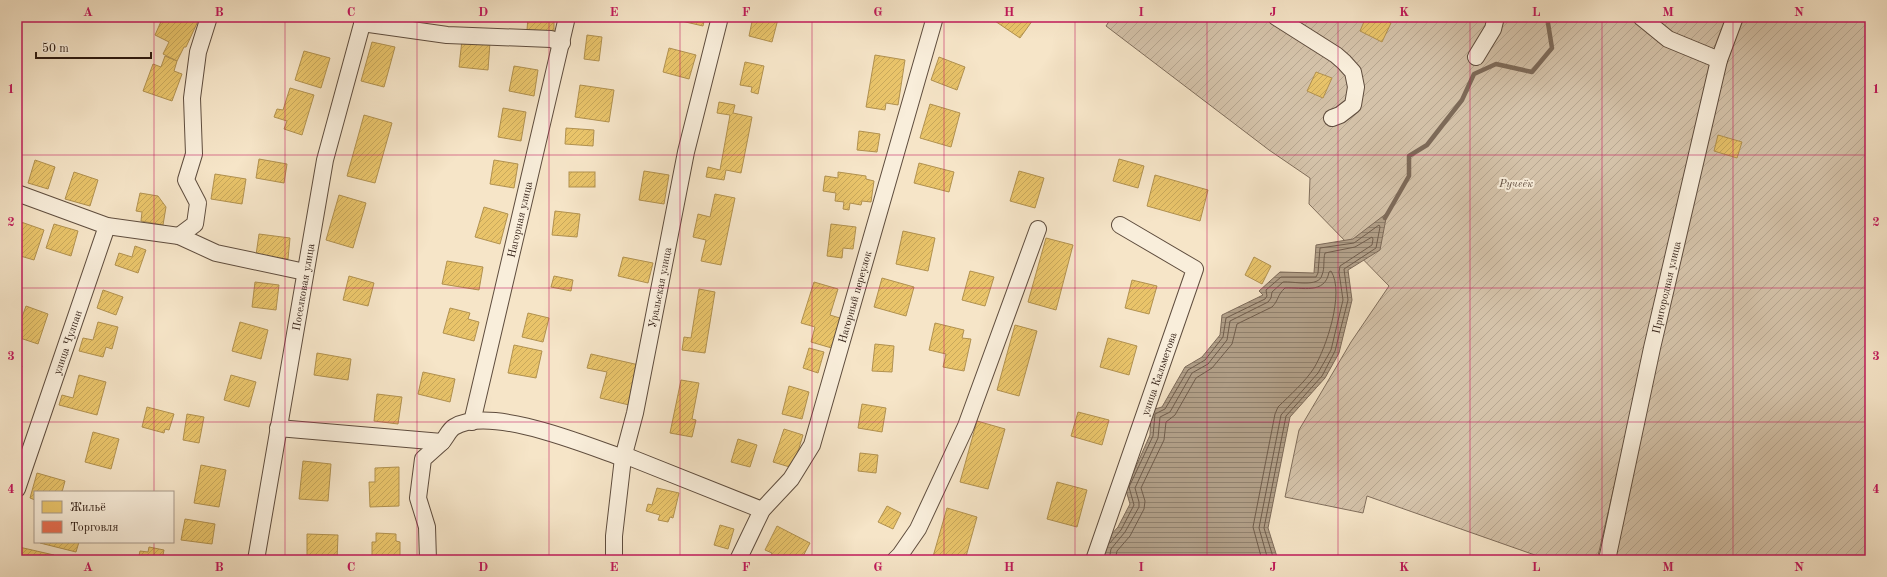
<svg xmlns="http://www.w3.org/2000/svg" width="1887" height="577" viewBox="0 0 1887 577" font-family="'Old Standard TT',serif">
	<defs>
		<pattern id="garden-furrows" width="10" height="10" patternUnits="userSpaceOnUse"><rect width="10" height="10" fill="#d4c2a9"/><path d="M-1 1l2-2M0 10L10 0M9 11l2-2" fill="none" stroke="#b6a690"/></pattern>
		<pattern id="water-rules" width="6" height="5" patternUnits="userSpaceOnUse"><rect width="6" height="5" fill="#b2a089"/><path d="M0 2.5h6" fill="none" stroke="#91826f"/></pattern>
		<pattern id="homes-hatch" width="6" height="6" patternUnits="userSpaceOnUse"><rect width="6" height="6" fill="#e9c46a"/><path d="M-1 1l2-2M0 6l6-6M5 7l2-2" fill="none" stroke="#c8a85b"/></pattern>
		<pattern id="shops-hatch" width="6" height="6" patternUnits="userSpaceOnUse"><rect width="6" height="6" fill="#e76f51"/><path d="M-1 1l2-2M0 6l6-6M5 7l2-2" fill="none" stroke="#bc5a42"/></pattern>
	</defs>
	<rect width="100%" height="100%" fill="#f6e5c8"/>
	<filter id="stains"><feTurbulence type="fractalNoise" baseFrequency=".005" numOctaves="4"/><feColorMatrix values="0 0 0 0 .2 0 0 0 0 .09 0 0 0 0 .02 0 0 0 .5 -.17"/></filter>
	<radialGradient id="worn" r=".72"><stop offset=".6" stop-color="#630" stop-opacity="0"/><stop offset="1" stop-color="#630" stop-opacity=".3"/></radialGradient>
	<g fill="url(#garden-furrows)" stroke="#806e5c">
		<polygon points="1112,17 1729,17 1717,48 1597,560 1549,560 1367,496 1363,513 1285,497 1299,430 1351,342 1389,286 1309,204 1310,178 1269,150 1106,26"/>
		<polygon points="1737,17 1870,17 1870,560 1612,560 1662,332"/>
	</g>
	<polygon fill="url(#water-rules)" stroke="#7d6a59" points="1387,213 1380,250 1348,270 1352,300 1339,353 1325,378 1290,417 1268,528 1278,560 1100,560 1102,545 1118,527 1130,504 1125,487 1134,471 1150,435 1151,410 1162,407 1185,367 1202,357 1220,335 1222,315 1263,295 1259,291 1280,272 1314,273 1316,245 1353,239"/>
	<g fill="url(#homes-hatch)" stroke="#b1914f">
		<polygon points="163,17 195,17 199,19 186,47 184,47 177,61 163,54 169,42 155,35"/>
		<polygon points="528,17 554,18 554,31 527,30"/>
		<polygon points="678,17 705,17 703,26 677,20"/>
		<polygon points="753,17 778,19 772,42 749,36"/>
		<polygon points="993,17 1035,17 1020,38 992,19"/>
		<polygon points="1366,17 1378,17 1391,23 1382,42 1360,31"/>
		<polygon points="587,35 602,37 599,61 584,59"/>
		<polygon points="462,40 490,42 488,70 459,67"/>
		<polygon points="372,42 395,47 384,87 361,81"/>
		<polygon points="669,48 696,55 689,79 663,72"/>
		<polygon points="304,51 330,58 321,88 295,80"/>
		<polygon points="875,55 905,60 898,105 886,103 885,110 866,107"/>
		<polygon points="165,56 177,61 174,71 182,74 172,101 143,91 153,64 161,67"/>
		<polygon points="939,57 965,67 957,90 931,80"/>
		<polygon points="745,62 764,66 758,94 751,92 752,87 740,85"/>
		<polygon points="514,66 538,70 534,96 509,91"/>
		<polygon points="1316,72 1332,78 1323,98 1307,91"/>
		<polygon points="580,85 614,90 609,122 575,117"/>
		<polygon points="290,88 314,95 302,135 284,129 287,121 274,117 277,109 283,110"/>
		<polygon points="719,102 735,105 733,113 752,117 741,173 726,170 724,180 706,177 708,167 720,170 730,115 717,113"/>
		<polygon points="930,104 960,113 951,147 920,138"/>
		<polygon points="503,108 526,112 521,141 498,137"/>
		<polygon points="364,115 392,123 375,183 347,176"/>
		<polygon points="566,128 594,130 593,146 565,144"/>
		<polygon points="859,131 880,134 877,152 857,150"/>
		<polygon points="1718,135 1742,142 1737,158 1714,151"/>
		<polygon points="259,159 287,164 284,183 256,178"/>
		<polygon points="1119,159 1144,166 1138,188 1113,181"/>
		<polygon points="35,160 55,167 48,189 28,183"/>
		<polygon points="494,160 518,164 514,188 490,184"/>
		<polygon points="919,163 954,172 949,192 914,183"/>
		<polygon points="644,171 669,175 664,204 639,200"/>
		<polygon points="1019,171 1044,178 1035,208 1010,201"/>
		<polygon points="74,172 98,180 90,206 65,199"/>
		<rect x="569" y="172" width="26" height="15"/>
		<polygon points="838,172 866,176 866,179 874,181 871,202 862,201 861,205 850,203 849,210 843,209 844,202 835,201 836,193 823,191 825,176 838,178"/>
		<polygon points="215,174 246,179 242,204 211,199"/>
		<polygon points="1155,175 1208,190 1200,221 1147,206"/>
		<polygon points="140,193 158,196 166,207 163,225 141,221 142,212 136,211"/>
		<polygon points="715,194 735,198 721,265 701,261 706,240 693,237 698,214 710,217"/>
		<polygon points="339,195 366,203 353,248 326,240"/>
		<polygon points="484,207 508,214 500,244 475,237"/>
		<polygon points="555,211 580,214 577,237 552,235"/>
		<polygon points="21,222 44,230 34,260 17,255 17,234"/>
		<polygon points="54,224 78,231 71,256 46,248"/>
		<polygon points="831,224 856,227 853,249 843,248 842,258 827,256"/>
		<polygon points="903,231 935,238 928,271 896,264"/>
		<polygon points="259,234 290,238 288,259 256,255"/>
		<polygon points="1046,238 1073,245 1056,310 1028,302"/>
		<polygon points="135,246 146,250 138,273 115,265 119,253 132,257"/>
		<polygon points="623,257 653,263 648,283 618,276"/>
		<polygon points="1254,257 1271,266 1262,284 1245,275"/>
		<polygon points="447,261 483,267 479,290 442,284"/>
		<polygon points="970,271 994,277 985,306 962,300"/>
		<polygon points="349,276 374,283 368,306 343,300"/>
		<polygon points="554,276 573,280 571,291 551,287"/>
		<polygon points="882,278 914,287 906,316 874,307"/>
		<polygon points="1132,280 1157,286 1149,314 1125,308"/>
		<polygon points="255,282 279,285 276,310 252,307"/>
		<polygon points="814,282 838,289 830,315 843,319 835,349 811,342 815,327 801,323"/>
		<polygon points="699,289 715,292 705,353 682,350 684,337 691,338"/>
		<polygon points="103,290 123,297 116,315 97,308"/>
		<polygon points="26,306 48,314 38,344 17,337 17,331"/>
		<polygon points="450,308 470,313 468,319 479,322 474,341 443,333"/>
		<polygon points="528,313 549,318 543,342 522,337"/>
		<polygon points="98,322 118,327 112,349 106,347 103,357 79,351 83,338 93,340"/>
		<polygon points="240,322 268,330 261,359 232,351"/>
		<polygon points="935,323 964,330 962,338 971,339 964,371 943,367 946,354 929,350"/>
		<polygon points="1015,325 1037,331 1019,396 997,390"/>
		<polygon points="1108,338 1137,346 1129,375 1100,367"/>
		<polygon points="875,344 894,346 892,372 872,371"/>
		<polygon points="514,345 542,351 536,378 508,373"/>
		<polygon points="809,348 824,352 818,373 803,368"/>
		<polygon points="317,353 351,359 348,380 314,375"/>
		<polygon points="591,354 639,365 629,405 600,398 607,372 587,368"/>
		<polygon points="17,365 22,366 17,379"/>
		<polygon points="423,372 455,379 450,402 418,394"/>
		<polygon points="79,375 106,382 97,415 59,405 62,395 73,398"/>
		<polygon points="231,375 256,382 249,407 224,400"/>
		<polygon points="681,380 699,383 692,419 696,420 692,437 670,433"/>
		<polygon points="789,386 809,392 802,419 782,414"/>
		<polygon points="377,394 402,397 398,424 374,421"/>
		<polygon points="862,404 886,408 882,432 858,428"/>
		<polygon points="147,407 174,414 169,430 165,429 164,433 142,427"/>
		<polygon points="1078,412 1109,420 1102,445 1071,436"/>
		<polygon points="187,414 204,417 199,443 183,440"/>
		<polygon points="977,421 1005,429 988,489 960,482"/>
		<polygon points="784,429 803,435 793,468 773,462"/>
		<polygon points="93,432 119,439 111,469 85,462"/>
		<polygon points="738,439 757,445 750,467 731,462"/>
		<polygon points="860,453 878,455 876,473 858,471"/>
		<polygon points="303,461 331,464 328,501 299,499"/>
		<polygon points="201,465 226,470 219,507 194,503"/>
		<polygon points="399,467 399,506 370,507 369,482 375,482 375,468"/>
		<polygon points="37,473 65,481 62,492 35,492 35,500 30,498"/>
		<polygon points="1057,482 1087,490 1077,527 1047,519"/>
		<polygon points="657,488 679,493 673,518 670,517 668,522 658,520 660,515 646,511 648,504 652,505"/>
		<polygon points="887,506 901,513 893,529 878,522"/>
		<polygon points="947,508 977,517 965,560 932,560"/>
		<polygon points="185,519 215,524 212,544 181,540"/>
		<polygon points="720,525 734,529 728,549 714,545"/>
		<polygon points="777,526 810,543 801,560 769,559 772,553 765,550"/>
		<polygon points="376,533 396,534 396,541 400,542 400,560 372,560 372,542 376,542"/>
		<polygon points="307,534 338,535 337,560 307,560"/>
		<polygon points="41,542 79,542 76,552 40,543"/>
		<polygon points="19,547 54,555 53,560 17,560"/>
		<polygon points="149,547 164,550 163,555 186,560 138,560 140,551 148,552"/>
		<polygon points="1033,557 1045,560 1032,560"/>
	</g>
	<polygon fill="url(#shops-hatch)" stroke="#af563e" points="17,153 20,154 17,167"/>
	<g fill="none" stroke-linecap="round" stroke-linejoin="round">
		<g stroke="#705d4c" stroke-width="1">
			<polyline points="1110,543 1121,530 1134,505 1129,487 1153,436 1155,414 1165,409 1188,370 1205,360 1223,337 1226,318 1265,299 1267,296 1266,290 1281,277 1316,277 1318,273 1320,248 1354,243 1379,225 1380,227 1376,248 1344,269 1348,300 1335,351 1322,376 1286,416 1264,528 1274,560"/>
			<path d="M1109,560L1111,549L1125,532L1139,507V502L1135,488L1158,438L1160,417L1170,412L1192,373L1208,364L1227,340L1230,321L1268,302L1271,298L1272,292L1283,282C1293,281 1319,288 1322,275C1325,268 1323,260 1325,253L1355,247L1372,237L1373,239L1372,245L1340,266L1339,272L1343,300L1331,350L1318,373L1281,415L1259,528L1268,560"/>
			<path d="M1115,560L1117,551L1130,536L1144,509L1145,501L1141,488L1164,440L1166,422L1175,415L1196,378L1212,368L1232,344L1237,324L1272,307C1279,300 1277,295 1285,288C1302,287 1325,295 1329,272L1331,271C1345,293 1326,348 1314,368C1305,382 1290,395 1278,407L1275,414L1253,527L1262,560"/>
		</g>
		<polyline stroke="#7d6a59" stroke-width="4.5" points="1385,218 1409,176 1409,156 1427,145 1462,100 1474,74 1496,64 1532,72 1552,48 1547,17"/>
		<defs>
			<g id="minor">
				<polyline points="1276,17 1336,55 1344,62 1353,72 1356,87 1353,105 1340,115 1332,118"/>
				<polyline points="1641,17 1668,39 1719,60"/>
				<polyline points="362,23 447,35 551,39 562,43"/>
				<polyline points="1476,57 1493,29 1496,17"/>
				<polyline points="17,193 107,226 179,236 216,253 305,272"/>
				<polyline points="179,236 195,224 198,203 186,180 194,154 192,98 198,52 209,17"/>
				<path id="s1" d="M472,422L567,17"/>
				<path d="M278,428L442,442C446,438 449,430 454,427C490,405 586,445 623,458"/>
				<polyline points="624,455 762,510"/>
				<path id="s2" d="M17,489L107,226"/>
				<path id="s3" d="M256,560L325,160L364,17"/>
				<polyline points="428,560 427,527 418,498 423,459 442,442"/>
				<path id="s4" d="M614,560V536L623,458L635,413L686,152L720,17"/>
				<path id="s5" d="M738,560L762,510L791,479L812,445L935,17"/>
				<polyline points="895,560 900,555 918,529 966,426 1038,229"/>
				<path id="s6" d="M1094,560L1195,269L1120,225"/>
				<path id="s7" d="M1607,560L1652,348L1719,60L1735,17"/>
			</g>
		</defs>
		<use href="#minor" stroke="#5f4d3e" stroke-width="18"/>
		<use href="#minor" stroke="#f9eedb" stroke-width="16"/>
	</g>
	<path fill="none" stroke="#c2185b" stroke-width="1" stroke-opacity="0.55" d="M154,17V492M285,17V560M417,17V560M549,17V560M680,17V560M812,17V560M944,17V560M1075,17V560M1207,17V560M1338,17V560M1470,17V560M1602,17V560M1733,17V560M17,155H1870M17,288H1870M17,422H1870M154,542V560"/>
	<g text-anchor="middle" stroke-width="4" stroke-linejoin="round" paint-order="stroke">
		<g font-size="11" font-style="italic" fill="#5f4c3e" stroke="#f9eedb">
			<text x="1516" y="187">Ручеёк</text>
		</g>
		<g font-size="11" fill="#2d1a10" stroke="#f9eedb">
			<text dy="4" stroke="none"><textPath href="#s1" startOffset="208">Нагорная улица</textPath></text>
			<text dy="4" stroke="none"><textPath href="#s3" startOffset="277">Поселковая улица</textPath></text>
			<text dy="4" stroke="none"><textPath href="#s4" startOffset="277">Уральская улица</textPath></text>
			<text dy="4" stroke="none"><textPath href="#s7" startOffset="279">Пригородная улица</textPath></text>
			<text dy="4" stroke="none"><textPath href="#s5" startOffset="292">Нагорный переулок</textPath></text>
			<text dy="4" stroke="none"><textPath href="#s2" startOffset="155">улица Чулпан</textPath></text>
			<text dy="4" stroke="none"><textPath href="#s6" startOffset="197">улица Кальметова</textPath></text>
		</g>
	</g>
	<rect width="1887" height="577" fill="none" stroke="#f6e5c8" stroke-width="44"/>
	<rect x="34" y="491" width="140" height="52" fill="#f9eedb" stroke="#a7998a"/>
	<rect x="42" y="501" width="20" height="12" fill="#e9c46a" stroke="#a7998a"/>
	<text x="70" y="511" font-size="12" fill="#2d1a10">Жильё</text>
	<rect x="42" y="521" width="20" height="12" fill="#e76f51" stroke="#a7998a"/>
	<text x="70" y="531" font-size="12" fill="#2d1a10">Торговля</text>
	<path d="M36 52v6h115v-6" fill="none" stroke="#2d1a10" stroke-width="2"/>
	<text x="42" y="52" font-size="12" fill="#2d1a10" stroke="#f9eedb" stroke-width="3" paint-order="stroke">50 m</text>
	<rect x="22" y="22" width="1843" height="533" fill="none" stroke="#c2185b" stroke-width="1.5"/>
	<g font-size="13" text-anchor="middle" font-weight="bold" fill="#c2185b">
		<text x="88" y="16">A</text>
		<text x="219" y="16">B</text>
		<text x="351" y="16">C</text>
		<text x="483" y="16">D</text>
		<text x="614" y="16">E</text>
		<text x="746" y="16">F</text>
		<text x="878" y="16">G</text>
		<text x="1009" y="16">H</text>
		<text x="1141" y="16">I</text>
		<text x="1273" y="16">J</text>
		<text x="1404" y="16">K</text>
		<text x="1536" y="16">L</text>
		<text x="1668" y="16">M</text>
		<text x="1799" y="16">N</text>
		<text x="11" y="93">1</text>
		<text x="1876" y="93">1</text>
		<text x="11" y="226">2</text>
		<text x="1876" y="226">2</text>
		<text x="11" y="360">3</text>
		<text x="1876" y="360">3</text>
		<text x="11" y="493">4</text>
		<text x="1876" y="493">4</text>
		<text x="88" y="571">A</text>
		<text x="219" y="571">B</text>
		<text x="351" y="571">C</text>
		<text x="483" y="571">D</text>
		<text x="614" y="571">E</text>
		<text x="746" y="571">F</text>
		<text x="878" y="571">G</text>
		<text x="1009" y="571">H</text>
		<text x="1141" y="571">I</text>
		<text x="1273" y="571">J</text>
		<text x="1404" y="571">K</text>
		<text x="1536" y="571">L</text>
		<text x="1668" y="571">M</text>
		<text x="1799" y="571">N</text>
	</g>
	<rect width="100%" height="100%" filter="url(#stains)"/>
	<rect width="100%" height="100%" fill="url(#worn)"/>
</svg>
